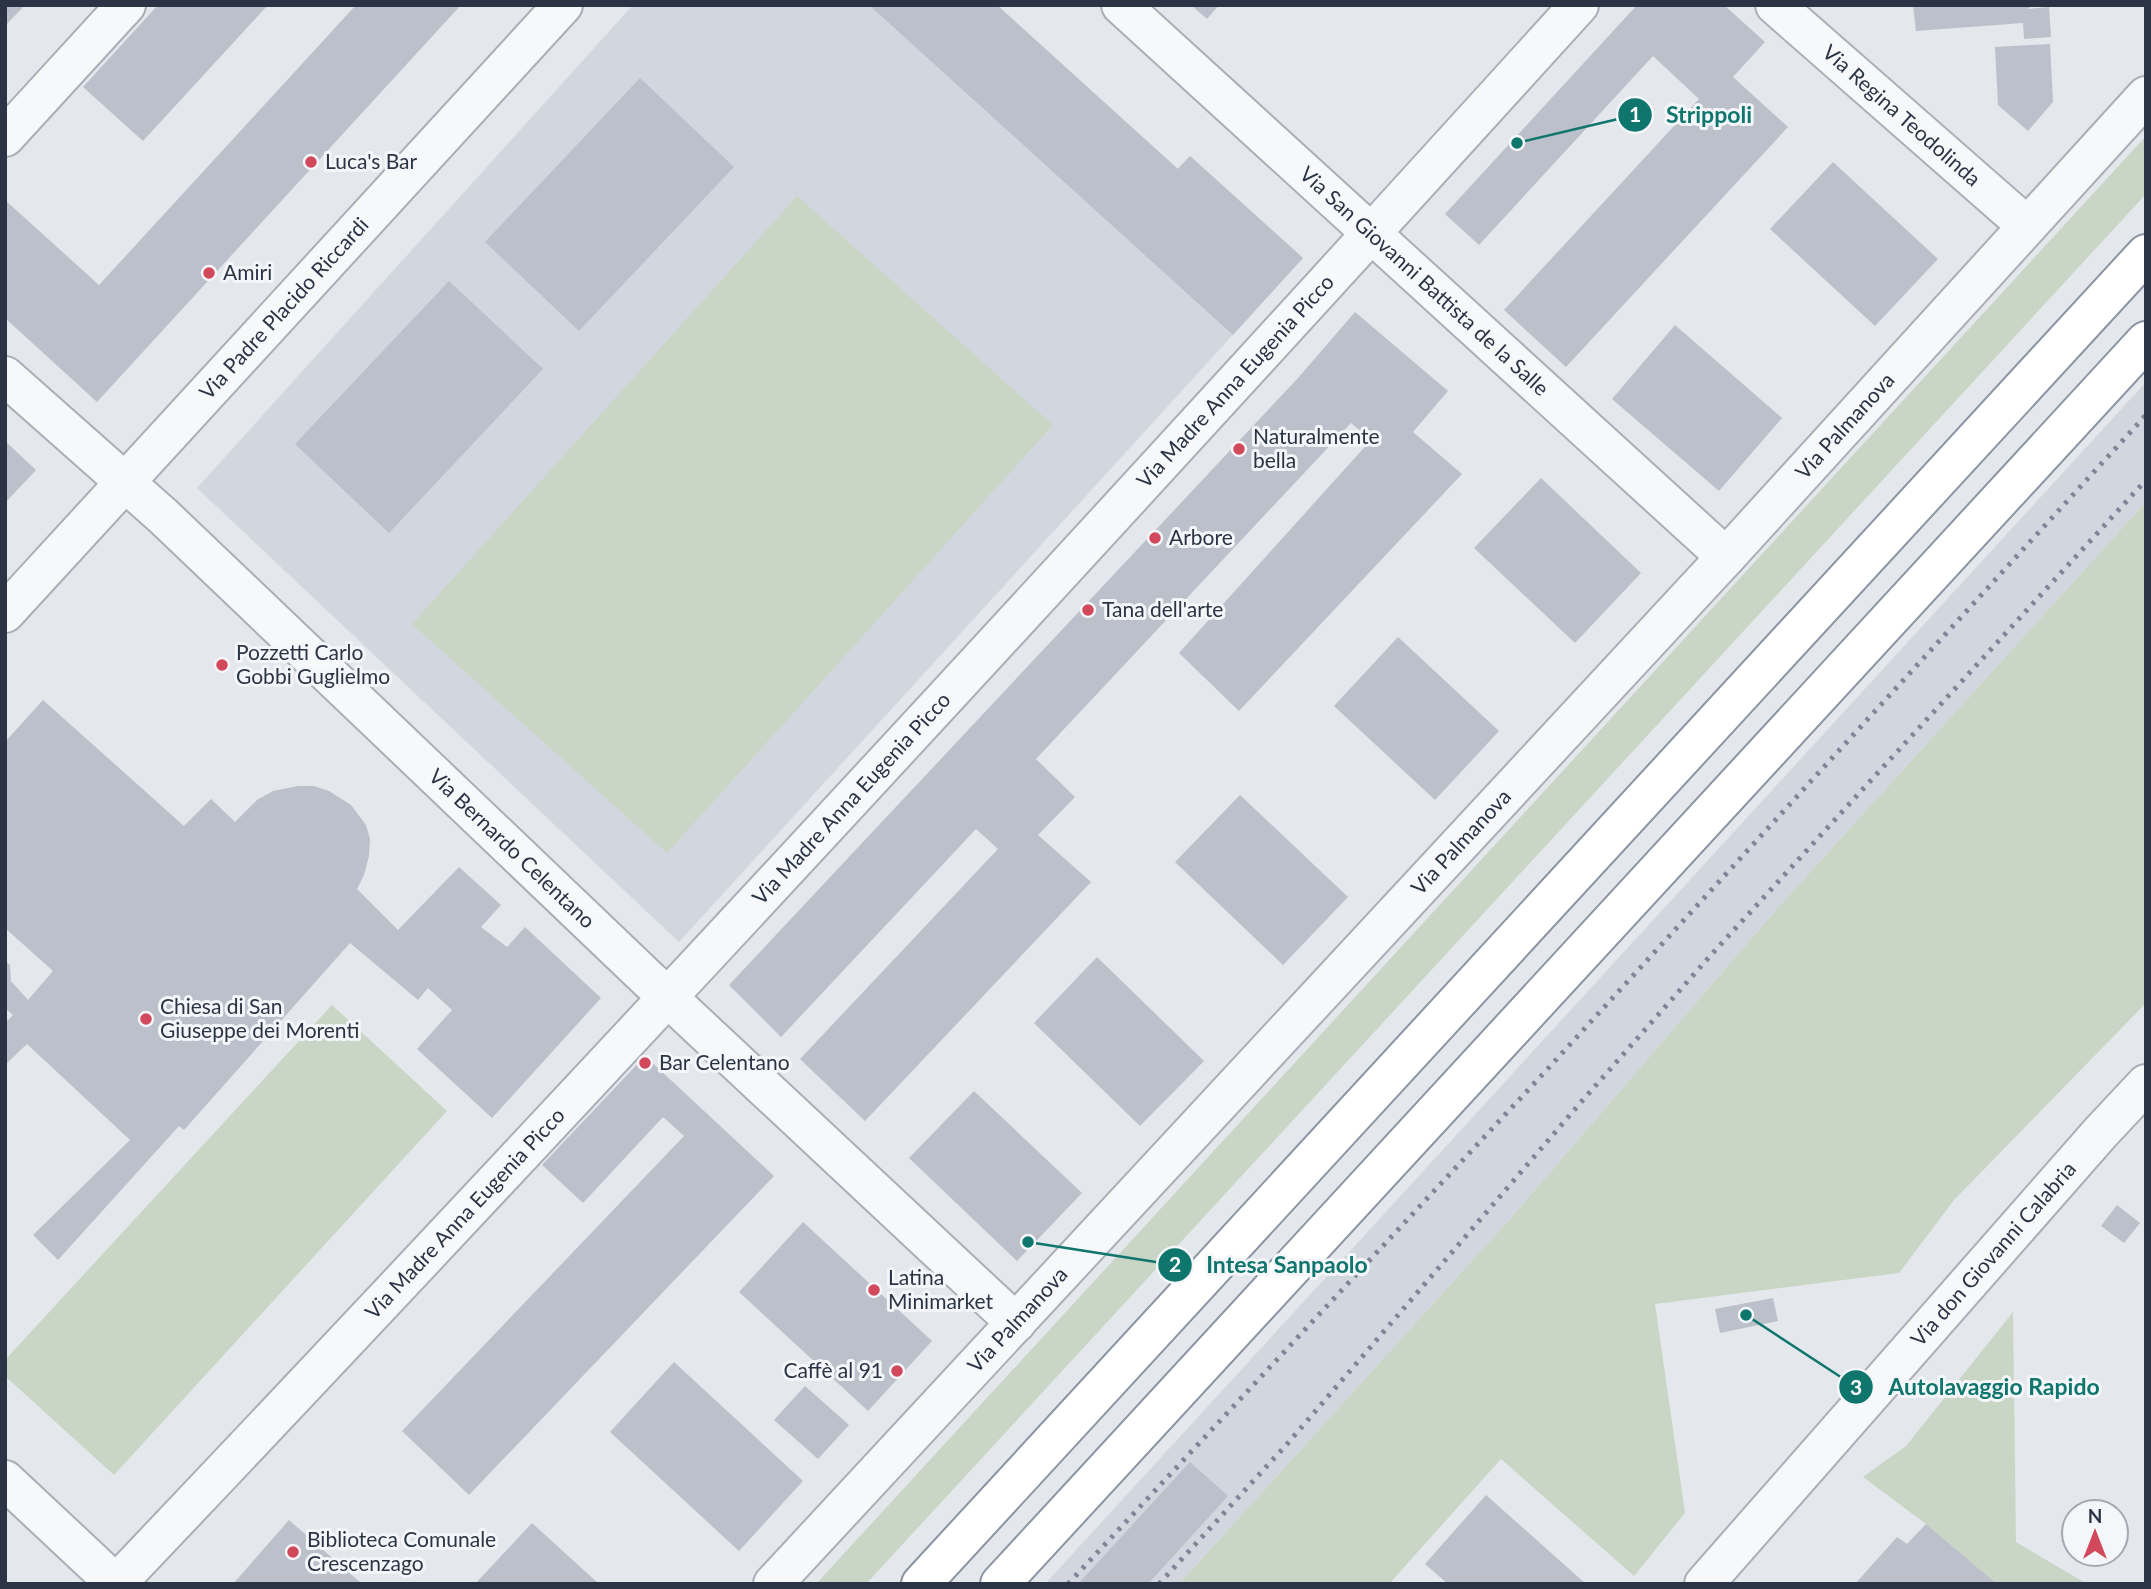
<svg xmlns="http://www.w3.org/2000/svg" width="2151" height="1589" viewBox="0 0 2151 1589" font-family="Lato,sans-serif">
	<rect width="100%" height="100%" fill="#e4e7ec"/>
	<g fill="#d2d6de">
		<polygon points="633,5 997,5 1177,169 1190,156 1303,258 679,942 197,488"/>
		<polygon points="2146,382 2146,502 1776,910 1510,1219 1179,1584 1045,1584"/>
	</g>
	<g fill="#c9d6c5">
		<polygon points="2146,136 2146,194 866,1584 816,1584"/>
		<polygon points="797,196 1053,425 667,853 412,624"/>
		<polygon points="2146,502 2146,1003 1954,1200 1899,1273 1655,1304 1685,1513 1634,1576 1501,1459 1389,1584 1179,1584 1510,1219 1776,910"/>
		<polygon points="332,1005 447,1111 114,1475 5,1376 5,1360"/>
		<polygon points="2013,1312 2016,1542 2087,1584 1997,1584 1926,1524 1863,1477 1906,1446"/>
	</g>
	<g fill="#bbc0ca">
		<polygon points="5,5 25,5 5,26"/>
		<polygon points="158,5 268,5 143,141 83,87"/>
		<polygon points="356,5 461,5 97,402 5,318 5,200 99,285"/>
		<polygon points="869,5 997,5 1178,169 1190,156 1303,258 1233,335"/>
		<polygon points="1191,5 1219,5 1207,19"/>
		<polygon points="1637,5 1724,5 1765,42 1733,77 1788,127 1566,367 1504,310 1699,99 1653,56 1479,245 1445,214"/>
		<polygon points="1913,5 2034,5 2027,9 2049,7 2051,37 2024,39 2023,23 1916,31"/>
		<polygon points="2050,44 2053,102 2028,131 1998,105 1995,47"/>
		<polygon points="640,78 734,167 579,331 485,242"/>
		<polygon points="1833,162 1938,259 1875,326 1770,229"/>
		<polygon points="449,281 543,369 389,533 295,444"/>
		<polygon points="1355,312 1448,391 1413,432 1462,474 1239,711 1179,653 1371,440 1351,423 1036,759 1075,797 1038,835 1091,882 865,1121 800,1059 998,849 976,829 781,1037 729,985 1298,378"/>
		<polygon points="1675,325 1782,418 1719,491 1612,399"/>
		<polygon points="5,441 36,470 5,503"/>
		<polygon points="1541,478 1641,573 1575,643 1474,548"/>
		<polygon points="1398,637 1499,731 1435,800 1334,706"/>
		<polygon points="43,700 184,826 211,799 235,822 257,800 273,791 298,786 314,786 329,791 351,805 366,825 370,839 369,856 364,875 357,889 398,930 459,867 501,905 481,927 507,947 525,927 601,998 492,1118 417,1049 452,1010 428,988 418,1000 350,943 184,1130 179,1126 58,1260 33,1235 130,1140 27,1044 5,1065 5,1023 13,1015 5,1008 5,961 10,965 11,981 28,1000 53,971 5,928 5,742"/>
		<polygon points="1240,795 1348,897 1283,965 1175,862"/>
		<polygon points="1097,957 1204,1061 1140,1126 1034,1023"/>
		<polygon points="645,1056 774,1176 469,1495 402,1431 684,1136 663,1117 583,1203 542,1165"/>
		<polygon points="974,1091 1082,1193 1017,1261 909,1158"/>
		<polygon points="2117,1205 2140,1223 2124,1243 2101,1226"/>
		<polygon points="803,1222 932,1341 868,1411 739,1292"/>
		<polygon points="1773,1298 1778,1321 1720,1333 1715,1309"/>
		<polygon points="674,1362 803,1481 739,1551 610,1432"/>
		<polygon points="805,1386 849,1425 818,1459 774,1420"/>
		<polygon points="1190,1462 1228,1496 1148,1584 1078,1584"/>
		<polygon points="1486,1495 1586,1584 1448,1584 1425,1564"/>
		<polygon points="289,1520 362,1584 233,1584"/>
		<polygon points="532,1523 599,1584 475,1584"/>
		<polygon points="1926,1524 1997,1584 1855,1584 1897,1537 1907,1544"/>
	</g>
	<g fill="none" stroke-linecap="round" stroke-linejoin="round">
		<defs>
			<g id="minor">
				<path id="s1" d="M1121,5L1726,557"/>
				<path id="s2" d="M1775,5L2027,226"/>
				<polyline points="5,137 126,5"/>
				<path id="s3" d="M5,376L163,516L648,979L1016,1323"/>
				<path id="s4" d="M5,613L563,5"/>
				<polyline points="5,1480 116,1584"/>
				<path id="s5" d="M116,1584C610,1064 1097,536 1579,5"/>
				<path id="s6" d="M773,1584L1726,557L2146,96"/>
				<path id="s7" d="M1704,1584L2101,1132L2146,1084"/>
			</g>
			<g id="highway">
				<polyline points="921,1584 2146,254"/>
				<polyline points="1000,1584 2146,341"/>
			</g>
		</defs>
		<use href="#minor" stroke="#a9aeb7" stroke-width="42"/>
		<use href="#highway" stroke="#8b94a3" stroke-width="42"/>
		<use href="#minor" stroke="#f7f8fa" stroke-width="38"/>
		<use href="#highway" stroke="#fff" stroke-width="38"/>
		<g stroke="#7d8696" stroke-width="5" stroke-dasharray="3.5 7" stroke-linecap="butt">
			<polyline points="1068,1584 1543,1074 2146,415"/>
			<polyline points="1159,1584 1288,1443 1582,1101 1711,955 2146,480"/>
		</g>
	</g>
	<g fill="#d1495b" stroke="#f4f6f9" stroke-width="2.5">
		<circle cx="311" cy="162" r="7"/>
		<circle cx="209" cy="273" r="7"/>
		<circle cx="1239" cy="449" r="7"/>
		<circle cx="1155" cy="538" r="7"/>
		<circle cx="1088" cy="610" r="7"/>
		<circle cx="222" cy="665" r="7"/>
		<circle cx="146" cy="1019" r="7"/>
		<circle cx="645" cy="1063" r="7"/>
		<circle cx="874" cy="1290" r="7"/>
		<circle cx="897" cy="1371" r="7"/>
		<circle cx="293" cy="1552" r="7"/>
	</g>
	<g text-anchor="middle" stroke-width="6" stroke-linejoin="round" paint-order="stroke">
		<g font-size="21" fill="#2b3445" stroke="#f4f6f9">
			<text dy="7" stroke="none"><textPath href="#s2" startOffset="168">Via Regina Teodolinda</textPath></text>
			<text dy="7" stroke="none"><textPath href="#s1" startOffset="410">Via San Giovanni Battista de la Salle</textPath></text>
			<text dy="7" stroke="none"><textPath href="#s4" startOffset="413">Via Padre Placido Riccardi</textPath></text>
			<text dy="7" stroke="none"><textPath href="#s5" startOffset="1643">Via Madre Anna Eugenia Picco</textPath></text>
			<text dy="7" stroke="none"><textPath href="#s6" startOffset="1578">Via Palmanova</textPath></text>
			<text dy="7" stroke="none"><textPath href="#s5" startOffset="1076">Via Madre Anna Eugenia Picco</textPath></text>
			<text dy="7" stroke="none"><textPath href="#s6" startOffset="1012">Via Palmanova</textPath></text>
			<text dy="7" stroke="none"><textPath href="#s3" startOffset="693">Via Bernardo Celentano</textPath></text>
			<text dy="7" stroke="none"><textPath href="#s5" startOffset="509">Via Madre Anna Eugenia Picco</textPath></text>
			<text dy="7" stroke="none"><textPath href="#s7" startOffset="439">Via don Giovanni Calabria</textPath></text>
			<text dy="7" stroke="none"><textPath href="#s6" startOffset="360">Via Palmanova</textPath></text>
		</g>
		<g font-size="21" fill="#2b3445" stroke="#f4f6f9" text-anchor="start">
			<text x="325" y="169">Luca's Bar</text>
			<text x="223" y="280">Amiri</text>
			<text x="1253" y="444">Naturalmente<tspan x="1253" dy="24">bella</tspan></text>
			<text x="1169" y="545">Arbore</text>
			<text x="1102" y="617">Tana dell'arte</text>
			<text x="236" y="660">Pozzetti Carlo<tspan x="236" dy="24">Gobbi Guglielmo</tspan></text>
			<text x="160" y="1014">Chiesa di San<tspan x="160" dy="24">Giuseppe dei Morenti</tspan></text>
			<text x="659" y="1070">Bar Celentano</text>
			<text x="888" y="1285">Latina<tspan x="888" dy="24">Minimarket</tspan></text>
			<text x="883" y="1378" text-anchor="end">Caffè al 91</text>
			<text x="307" y="1547">Biblioteca Comunale<tspan x="307" dy="24">Crescenzago</tspan></text>
		</g>
	</g>
	<path fill="none" stroke="#0f766e" stroke-width="2.5" d="M1517 143L1635 115M1028 1242L1175 1265M1746 1315L1856 1387"/>
	<g fill="#0f766e" stroke="#f4f6f9" stroke-width="2.5">
		<circle cx="1517" cy="143" r="7"/>
		<circle cx="1028" cy="1242" r="7"/>
		<circle cx="1746" cy="1315" r="7"/>
		<circle cx="1635" cy="115" r="18"/>
		<circle cx="1175" cy="1265" r="18"/>
		<circle cx="1856" cy="1387" r="18"/>
	</g>
	<g font-size="21" text-anchor="middle" font-weight="bold" fill="#fff">
		<text x="1635" y="122">1</text>
		<text x="1175" y="1272">2</text>
		<text x="1856" y="1395">3</text>
	</g>
	<g font-size="23" text-anchor="middle" font-weight="bold" fill="#0f766e" stroke="#f4f6f9" stroke-width="6" stroke-linejoin="round" paint-order="stroke">
		<text x="1709" y="123">Strippoli</text>
		<text x="1287" y="1273">Intesa Sanpaolo</text>
		<text x="1994" y="1395">Autolavaggio Rapido</text>
	</g>
	<rect width="2151" height="1589" fill="none" stroke="#2b3445" stroke-width="14"/>
	<g transform="translate(2095 1533)"><circle r="33" fill="#f4f6f9" stroke="#a4a8b1" stroke-width="2"/>
	<path d="M0-5L12 26L0 18L-12 26Z" fill="#d1495b"/>
	<text y="-10" font-size="19" font-weight="bold" text-anchor="middle" fill="#2b3445">N</text>
	</g>
</svg>
